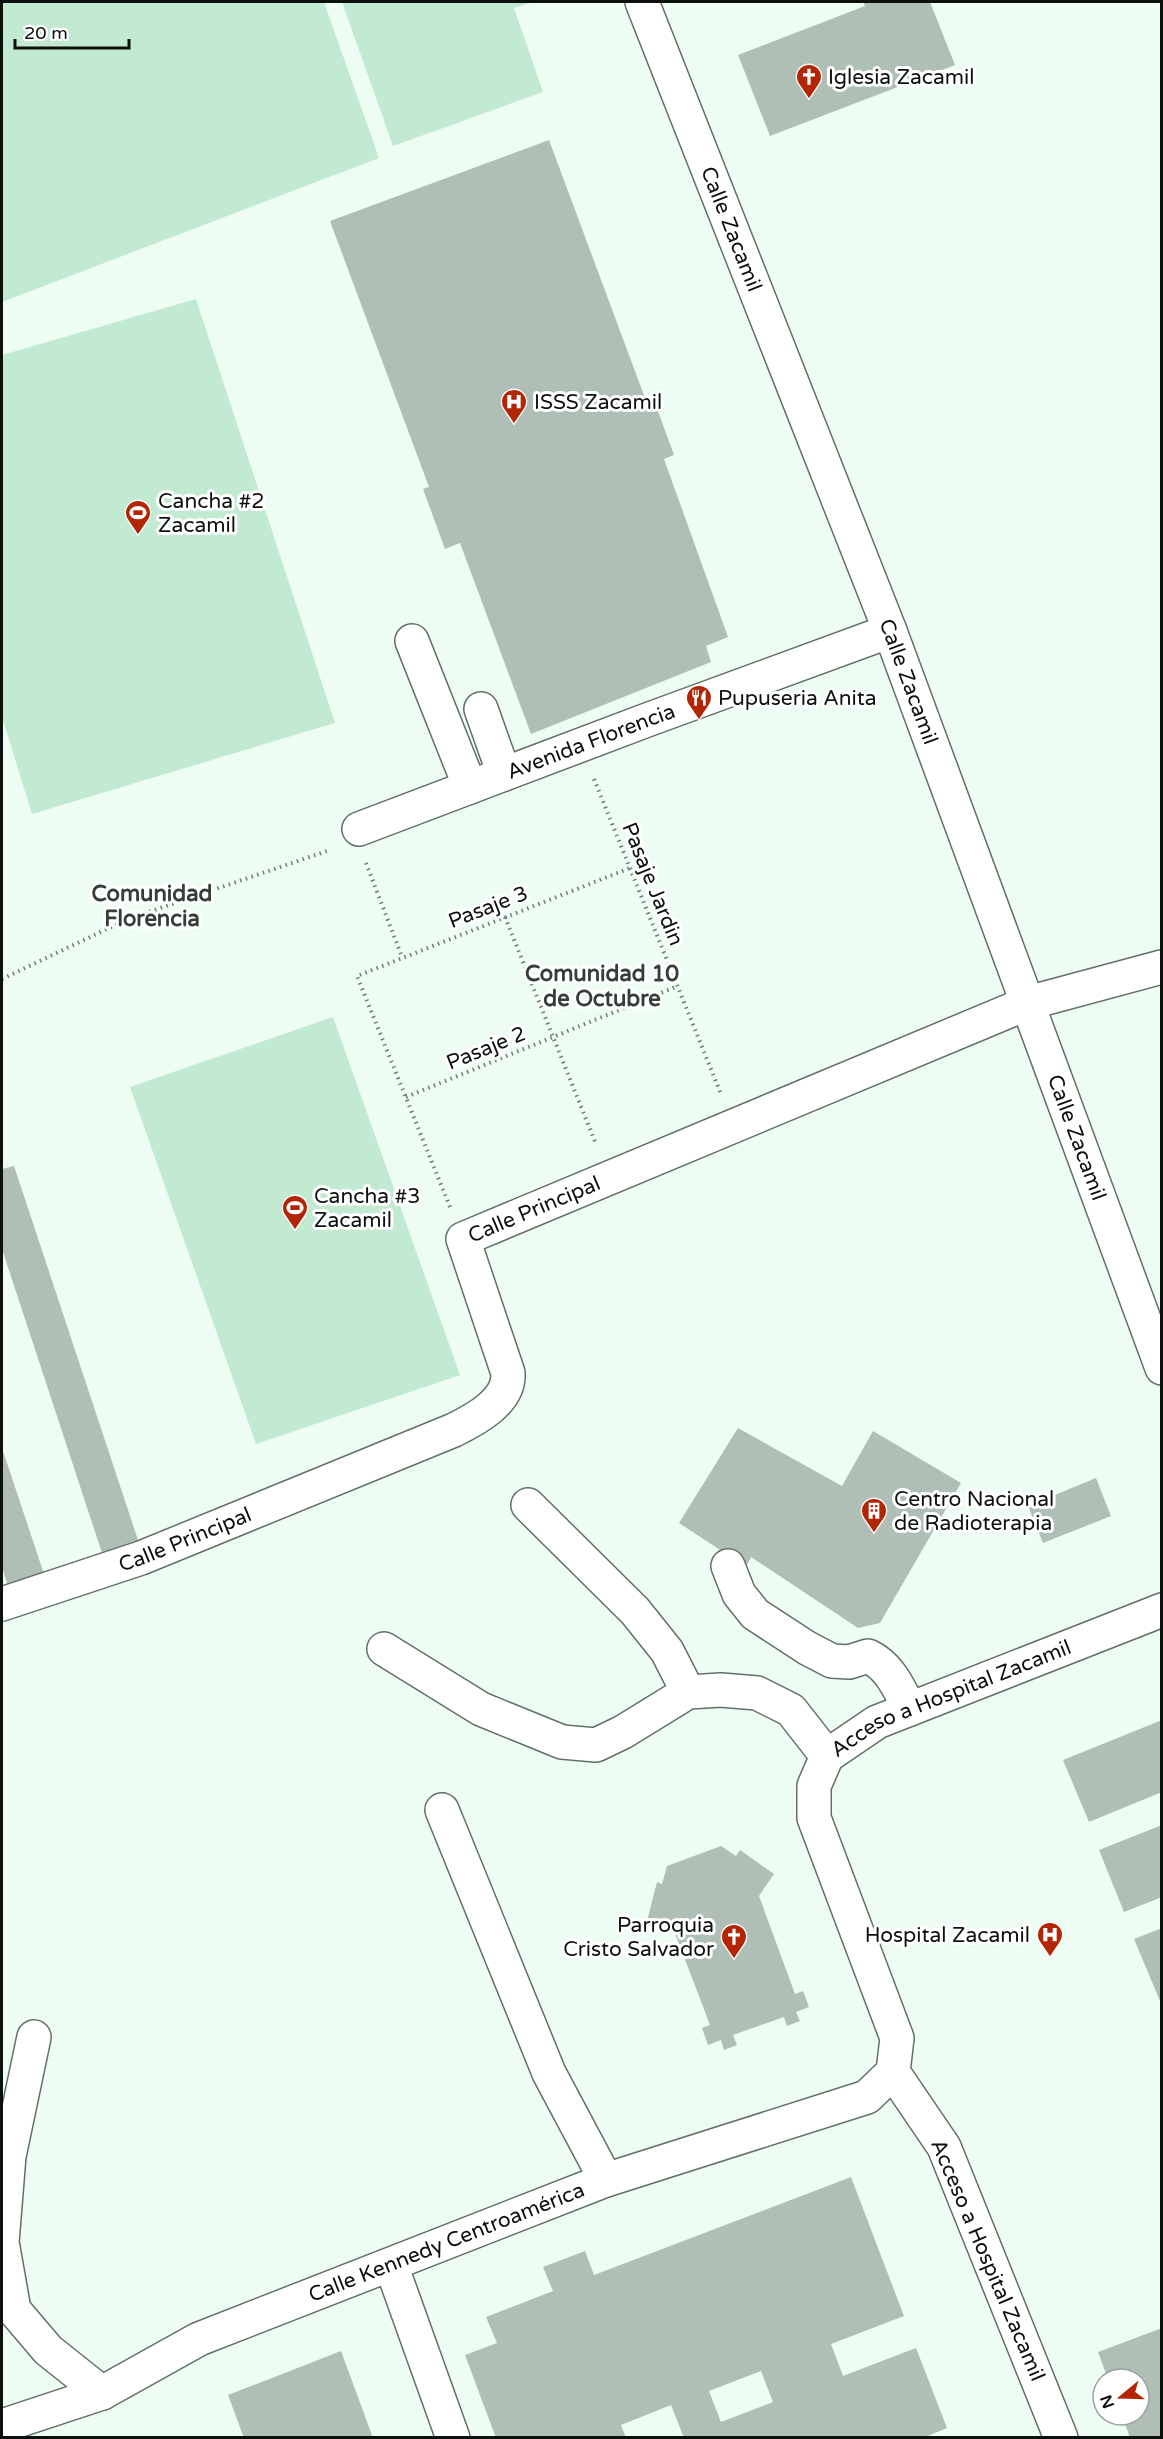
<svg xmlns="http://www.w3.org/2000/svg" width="1163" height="2439" viewBox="0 0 1163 2439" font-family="'Varela Round',sans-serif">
	<rect width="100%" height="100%" fill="#edfdf3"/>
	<g fill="#c2e9d1">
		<polygon points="2,2 324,2 379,158 2,302"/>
		<polygon points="342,2 532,2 514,8 543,92 393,146"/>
		<polygon points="196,299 335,723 32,814 2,717 2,355"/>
		<polygon points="333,1017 460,1375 256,1444 130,1087"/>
	</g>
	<g fill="#b0bfb6" fill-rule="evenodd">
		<polygon points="863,2 930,2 955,65 770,136 738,55 865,6"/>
		<polygon points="549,140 648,406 655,403 674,455 664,459 728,637 706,646 711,662 531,734 460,543 445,549 423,489 429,487 330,221"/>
		<polygon points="14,1166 138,1540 102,1553 2,1249 2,1169"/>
		<polygon points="738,1428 842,1486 873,1431 961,1483 880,1623 858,1628 751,1557 746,1567 679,1523"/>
		<polygon points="2,1448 45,1577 9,1589 2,1567"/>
		<polygon points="1096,1478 1111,1516 1043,1543 1028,1506"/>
		<polygon points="1162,1720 1162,1792 1089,1822 1063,1760"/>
		<polygon points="1162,1825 1162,1897 1124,1912 1099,1850"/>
		<polygon points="721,1846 736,1856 740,1850 774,1874 759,1896 795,1994 803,1991 809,2007 796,2012 800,2021 787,2026 784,2017 733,2035 737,2045 724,2050 721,2040 708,2045 702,2028 710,2025 673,1928 647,1921 657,1882 662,1884 667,1866"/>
		<polygon points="1162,1928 1162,2000 1160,2001 1134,1939"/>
		<path d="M851,2177L904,2316L831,2344L843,2376L916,2348L947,2428L923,2438H684L671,2405L621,2425L626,2438H496L465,2355L497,2343L486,2317L553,2291L543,2267L585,2251L594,2275ZM761,2371L773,2402L721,2422L709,2391Z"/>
		<polygon points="1162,2328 1162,2436 1130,2438 1122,2415 1139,2415 1139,2379 1108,2379 1098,2352"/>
		<polygon points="341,2351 373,2438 244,2438 228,2395"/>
	</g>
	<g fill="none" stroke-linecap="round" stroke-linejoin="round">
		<defs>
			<g id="minor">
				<path id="s1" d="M642,2L890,631L1162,1368"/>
				<polyline points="412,641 470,787"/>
				<polyline points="481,709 504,774"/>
				<path id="s2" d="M359,829L647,720L890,631"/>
				<polyline points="528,1505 635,1611 667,1651 688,1692"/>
				<path d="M728,1566L739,1594L755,1614L807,1648L832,1661L849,1662L868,1656C890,1666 899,1689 910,1709"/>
				<path id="s3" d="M2,1604L141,1558L454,1430C476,1419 510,1401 508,1373L463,1239L1028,1003L1162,967"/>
				<polyline points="384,1649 481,1709 562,1742 596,1745 623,1732 688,1692 721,1690 757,1693 791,1710 827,1756"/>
				<polyline points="442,1810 549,2073 606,2180"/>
				<polyline points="34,2037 9,2156 2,2242 14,2310 48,2350 102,2393"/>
				<polyline points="391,2265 453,2438"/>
				<path id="s4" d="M2,2426L102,2393L199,2339L606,2180L867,2097L893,2072"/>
				<path id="s5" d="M1061,2438L944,2147L893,2072L897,2038L814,1818V1786L827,1756L877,1722L1162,1610"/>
			</g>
		</defs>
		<use href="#minor" stroke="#627067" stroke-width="36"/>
		<g stroke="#717b75" stroke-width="4" stroke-dasharray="1.5 4.5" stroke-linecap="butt">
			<polyline points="594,779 721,1094"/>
			<polyline points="366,863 402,957"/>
			<polyline points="505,917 596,1144"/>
			<polyline points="2,979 128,919 330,850"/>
			<polyline points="406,1097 678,986"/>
			<polyline points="450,1207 357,976 630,868"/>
		</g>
		<use href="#minor" stroke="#fff" stroke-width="33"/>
	</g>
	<defs>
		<symbol id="church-pin" viewBox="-11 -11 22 30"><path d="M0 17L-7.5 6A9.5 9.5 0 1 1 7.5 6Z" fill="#b22605" stroke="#fff"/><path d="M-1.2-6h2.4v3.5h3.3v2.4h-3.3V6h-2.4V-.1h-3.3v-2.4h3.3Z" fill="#fff"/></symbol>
		<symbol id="hospital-pin" viewBox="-11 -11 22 30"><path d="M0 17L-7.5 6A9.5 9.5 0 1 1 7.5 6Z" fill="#b22605" stroke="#fff"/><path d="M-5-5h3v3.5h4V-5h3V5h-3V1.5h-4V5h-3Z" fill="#fff"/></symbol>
		<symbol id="stadium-pin" viewBox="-11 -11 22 30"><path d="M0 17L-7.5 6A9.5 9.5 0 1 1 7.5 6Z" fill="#b22605" stroke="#fff"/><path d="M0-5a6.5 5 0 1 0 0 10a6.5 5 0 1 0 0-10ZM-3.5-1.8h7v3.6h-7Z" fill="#fff"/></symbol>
		<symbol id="restaurant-pin" viewBox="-11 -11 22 30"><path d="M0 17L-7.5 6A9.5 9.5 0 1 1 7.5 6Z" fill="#b22605" stroke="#fff"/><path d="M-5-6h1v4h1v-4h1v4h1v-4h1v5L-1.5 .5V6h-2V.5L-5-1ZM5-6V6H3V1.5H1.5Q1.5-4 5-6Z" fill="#fff"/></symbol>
		<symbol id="building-pin" viewBox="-11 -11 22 30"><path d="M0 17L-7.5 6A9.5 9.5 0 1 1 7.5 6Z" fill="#b22605" stroke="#fff"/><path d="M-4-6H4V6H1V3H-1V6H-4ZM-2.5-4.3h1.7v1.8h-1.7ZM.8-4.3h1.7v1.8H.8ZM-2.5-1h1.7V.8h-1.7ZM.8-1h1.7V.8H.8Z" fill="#fff"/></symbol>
	</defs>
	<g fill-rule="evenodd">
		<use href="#church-pin" x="794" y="62" width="30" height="40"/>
		<use href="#hospital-pin" x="499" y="387" width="30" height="40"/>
		<use href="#stadium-pin" x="123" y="498" width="30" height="40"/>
		<use href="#restaurant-pin" x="684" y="683" width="30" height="40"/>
		<use href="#stadium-pin" x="280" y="1193" width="30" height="40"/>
		<use href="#building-pin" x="859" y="1496" width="30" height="40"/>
		<use href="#hospital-pin" x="1035" y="1920" width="30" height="40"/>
		<use href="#church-pin" x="719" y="1922" width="30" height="40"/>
	</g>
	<g text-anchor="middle" stroke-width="6" stroke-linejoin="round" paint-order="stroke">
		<g font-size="21" fill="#0c110e" stroke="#fff" text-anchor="start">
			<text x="828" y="84">Iglesia Zacamil</text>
			<text x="534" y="409">ISSS Zacamil</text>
			<text x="158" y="508">Cancha #2<tspan x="158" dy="24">Zacamil</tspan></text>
			<text x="718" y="705">Pupuseria Anita</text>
			<text x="314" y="1203">Cancha #3<tspan x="314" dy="24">Zacamil</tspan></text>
			<text x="894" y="1506">Centro Nacional<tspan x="894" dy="24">de Radioterapia</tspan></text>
			<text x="714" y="1932" text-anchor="end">Parroquia<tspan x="714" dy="24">Cristo Salvador</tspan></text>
			<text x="1030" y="1942" text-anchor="end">Hospital Zacamil</text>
		</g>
		<g font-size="21" fill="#0c110e" stroke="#fff">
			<text dy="7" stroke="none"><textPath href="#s1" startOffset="244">Calle Zacamil</textPath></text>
			<text dy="7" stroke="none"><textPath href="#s1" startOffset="730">Calle Zacamil</textPath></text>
			<text dy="7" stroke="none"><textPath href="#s2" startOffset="248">Avenida Florencia</textPath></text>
			<text transform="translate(653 884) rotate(68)" y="7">Pasaje Jardin</text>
			<text transform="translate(488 907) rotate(-21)" y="7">Pasaje 3</text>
			<text transform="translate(486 1048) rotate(-22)" y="7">Pasaje 2</text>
			<text dy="7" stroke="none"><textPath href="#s1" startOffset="1216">Calle Zacamil</textPath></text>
			<text dy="7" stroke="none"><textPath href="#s3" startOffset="786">Calle Principal</textPath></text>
			<text dy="7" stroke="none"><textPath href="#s3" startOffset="194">Calle Principal</textPath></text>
			<text dy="7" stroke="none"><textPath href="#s5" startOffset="876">Acceso a Hospital Zacamil</textPath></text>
			<text dy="7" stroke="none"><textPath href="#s4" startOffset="482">Calle Kennedy Centroamérica</textPath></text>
			<text transform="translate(988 2260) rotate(67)" y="7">Acceso a Hospital Zacamil</text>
		</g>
		<g font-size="22" font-weight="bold" fill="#333f37" stroke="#fff">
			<text x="152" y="901">Comunidad<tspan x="152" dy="25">Florencia</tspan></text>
			<text x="602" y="981">Comunidad 10<tspan x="602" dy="25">de Octubre</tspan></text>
		</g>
	</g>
	<rect width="1163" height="2439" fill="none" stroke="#0c110e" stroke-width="6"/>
	<g transform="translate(1121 2397) rotate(251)"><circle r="28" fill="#ffffff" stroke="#9ea09f" stroke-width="1.5"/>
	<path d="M0-4.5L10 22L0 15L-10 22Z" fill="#b22605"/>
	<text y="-9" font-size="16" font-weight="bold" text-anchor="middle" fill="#0c110e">N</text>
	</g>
	<path d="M15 39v9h114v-9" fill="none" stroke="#0c110e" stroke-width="3"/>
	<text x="24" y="39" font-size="18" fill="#0c110e" stroke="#ffffff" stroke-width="4.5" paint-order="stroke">20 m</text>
</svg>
